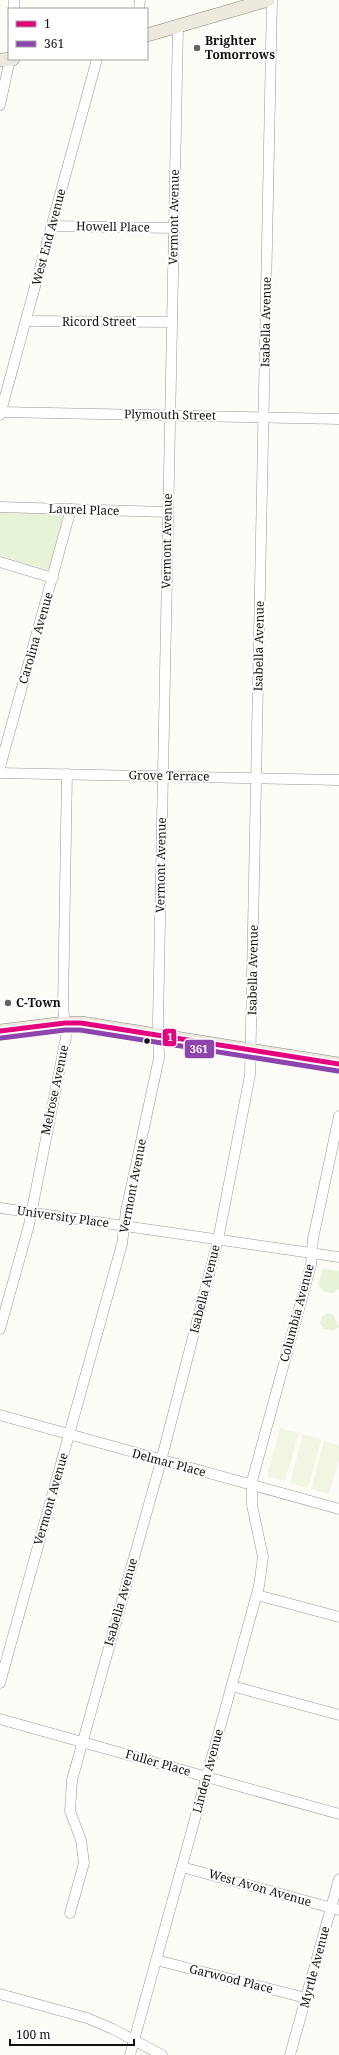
<svg xmlns="http://www.w3.org/2000/svg" width="339" height="2055" viewBox="0 0 339 2055" font-family="'Noto Serif',serif">
	<rect width="100%" height="100%" fill="#fdfcf7"/>
	<g fill="#e7f3d7">
		<polygon points="0,509 68,512 51,571 0,556"/>
		<polygon points="323,1269 339,1271 339,1289 333,1293 324,1292 318,1285"/>
		<polygon points="326,1314 333,1314 339,1327 333,1331 324,1329 320,1323 322,1317"/>
	</g>
	<g fill="#f0f6e1">
		<polygon points="280,1428 299,1433 285,1481 267,1476"/>
		<polygon points="303,1434 321,1440 308,1488 290,1483"/>
		<polygon points="324,1441 339,1445 339,1459 329,1494 311,1489"/>
	</g>
	<g fill="none" stroke-linecap="round" stroke-linejoin="round">
		<defs>
			<g id="minor">
				<polyline points="14,9 14,0"/>
				<polyline points="139,9 140,0"/>
				<polyline points="0,105 10,59"/>
				<polyline points="52,226 174,228"/>
				<polyline points="26,321 171,322"/>
				<polyline points="1,412 339,419"/>
				<polyline points="0,415 97,59"/>
				<polyline points="0,507 167,512"/>
				<polyline points="0,562 53,578"/>
				<polyline points="0,767 71,509"/>
				<polyline points="0,773 339,780"/>
				<polyline points="0,1208 339,1257"/>
				<polyline points="0,1329 29,1225 66,1037 63,1006 67,774"/>
				<polyline points="0,1415 339,1509"/>
				<polyline points="257,1595 339,1617"/>
				<polyline points="0,1683 122,1244 126,1211 159,1058 158,1022 178,27"/>
				<polyline points="232,1686 339,1715"/>
				<polyline points="0,1719 339,1814"/>
				<polyline points="182,1867 339,1910"/>
				<polyline points="70,1913 84,1863 81,1840 70,1811 72,1780 161,1461 218,1240 250,1075 272,0"/>
				<polyline points="156,1960 306,1998"/>
				<polyline points="0,1994 87,2018 113,2029 162,2055"/>
				<polyline points="130,2055 259,1586 263,1557 252,1505 252,1481 311,1265 313,1239 339,1116"/>
				<polyline points="290,2055 339,1879"/>
			</g>
			<g id="major">
				<polyline points="147,35 268,0"/>
				<polyline points="0,60 13,59"/>
				<polyline points="0,1031 65,1023 81,1023 339,1064"/>
			</g>
		</defs>
		<use href="#minor" stroke="#979795" stroke-width="11"/>
		<use href="#major" stroke="#858482" stroke-width="14"/>
		<use href="#minor" stroke="#fffffe" stroke-width="10"/>
		<use href="#major" stroke="#ede9dc" stroke-width="13"/>
		<defs>
			<polyline id="bus-1" points="0,1031 65,1023 81,1023 339,1064"/>
			<polyline id="bus-2" points="1,1038 65,1030 80,1030 338,1071"/>
		</defs>
		<use href="#bus-1" stroke="#fff" stroke-width="8"/>
		<use href="#bus-2" stroke="#fff" stroke-width="8"/>
		<use href="#bus-1" stroke="#e5007d" stroke-width="5"/>
		<use href="#bus-2" stroke="#8e44ad" stroke-width="5"/>
	</g>
	<g fill="#646362" stroke="#fff" stroke-width="1.5">
		<circle cx="197" cy="48" r="4"/>
		<circle cx="8" cy="1003" r="4"/>
	</g>
	<circle fill="#111" stroke="#fff" stroke-width="1.5" cx="147" cy="1041" r="3.5"/>
	<g text-anchor="middle" stroke-width="4" stroke-linejoin="round" paint-order="stroke">
		<g font-size="12" font-weight="bold" fill="#111" stroke="#fff" text-anchor="start">
			<text x="205" y="45">Brighter<tspan x="205" dy="14">Tomorrows</tspan></text>
			<text x="16" y="1007">C-Town</text>
		</g>
		<g font-size="12" fill="#111" stroke="#fff">
			<text transform="translate(174 217) rotate(-89)" y="4">Vermont Avenue</text>
			<text transform="translate(113 227) rotate(1)" y="4">Howell Place</text>
			<text transform="translate(49 237) rotate(-75)" y="4">West End Avenue</text>
			<text x="99" y="326">Ricord Street</text>
			<text transform="translate(266 322) rotate(-89)" y="4">Isabella Avenue</text>
			<text transform="translate(170 415) rotate(1)" y="4">Plymouth Street</text>
			<text transform="translate(84 510) rotate(2)" y="4">Laurel Place</text>
			<text transform="translate(167 541) rotate(-89)" y="4">Vermont Avenue</text>
			<text transform="translate(36 638) rotate(-74)" y="4">Carolina Avenue</text>
			<text transform="translate(259 646) rotate(-89)" y="4">Isabella Avenue</text>
			<text transform="translate(169 776) rotate(1)" y="4">Grove Terrace</text>
			<text transform="translate(161 865) rotate(-89)" y="4">Vermont Avenue</text>
			<text transform="translate(253 970) rotate(-89)" y="4">Isabella Avenue</text>
			<text transform="translate(55 1090) rotate(-78)" y="4">Melrose Avenue</text>
			<text transform="translate(133 1186) rotate(-79)" y="4">Vermont Avenue</text>
			<text transform="translate(63 1217) rotate(8)" y="4">University Place</text>
			<text transform="translate(205 1289) rotate(-76)" y="4">Isabella Avenue</text>
			<text transform="translate(297 1313) rotate(-75)" y="4">Columbia Avenue</text>
			<text transform="translate(169 1463) rotate(15)" y="4">Delmar Place</text>
			<text transform="translate(51 1499) rotate(-74)" y="4">Vermont Avenue</text>
			<text transform="translate(121 1602) rotate(-74)" y="4">Isabella Avenue</text>
			<text transform="translate(158 1763) rotate(16)" y="4">Fuller Place</text>
			<text transform="translate(208 1771) rotate(-75)" y="4">Linden Avenue</text>
			<text transform="translate(260 1888) rotate(16)" y="4">West Avon Avenue</text>
			<text transform="translate(315 1967) rotate(-75)" y="4">Myrtle Avenue</text>
			<text transform="translate(231 1979) rotate(14)" y="4">Garwood Place</text>
		</g>
	</g>
	<g stroke="#fff" stroke-width="1.5">
		<rect x="162" y="1028" width="15" height="19" rx="4" fill="#e5007d"/>
		<rect x="184" y="1039" width="31" height="20" rx="4" fill="#8e44ad"/>
	</g>
	<g font-size="11" text-anchor="middle" font-weight="bold" fill="#fff">
		<text x="170" y="1041">1</text>
		<text x="199" y="1053">361</text>
	</g>
	<rect x="8" y="8" width="140" height="52" fill="#ffffff" stroke="#a0a0a0"/>
	<rect x="16" y="21" width="20" height="6" fill="#e5007d" stroke="#a0a0a0"/>
	<text x="44" y="28" font-size="12" fill="#111111">1</text>
	<rect x="16" y="41" width="20" height="6" fill="#8e44ad" stroke="#a0a0a0"/>
	<text x="44" y="48" font-size="12" fill="#111111">361</text>
	<path d="M10 2039v6h124v-6" fill="none" stroke="#111111" stroke-width="2"/>
	<text x="16" y="2039" font-size="12" fill="#111111" stroke="#ffffff" stroke-width="3" paint-order="stroke">100 m</text>
</svg>
